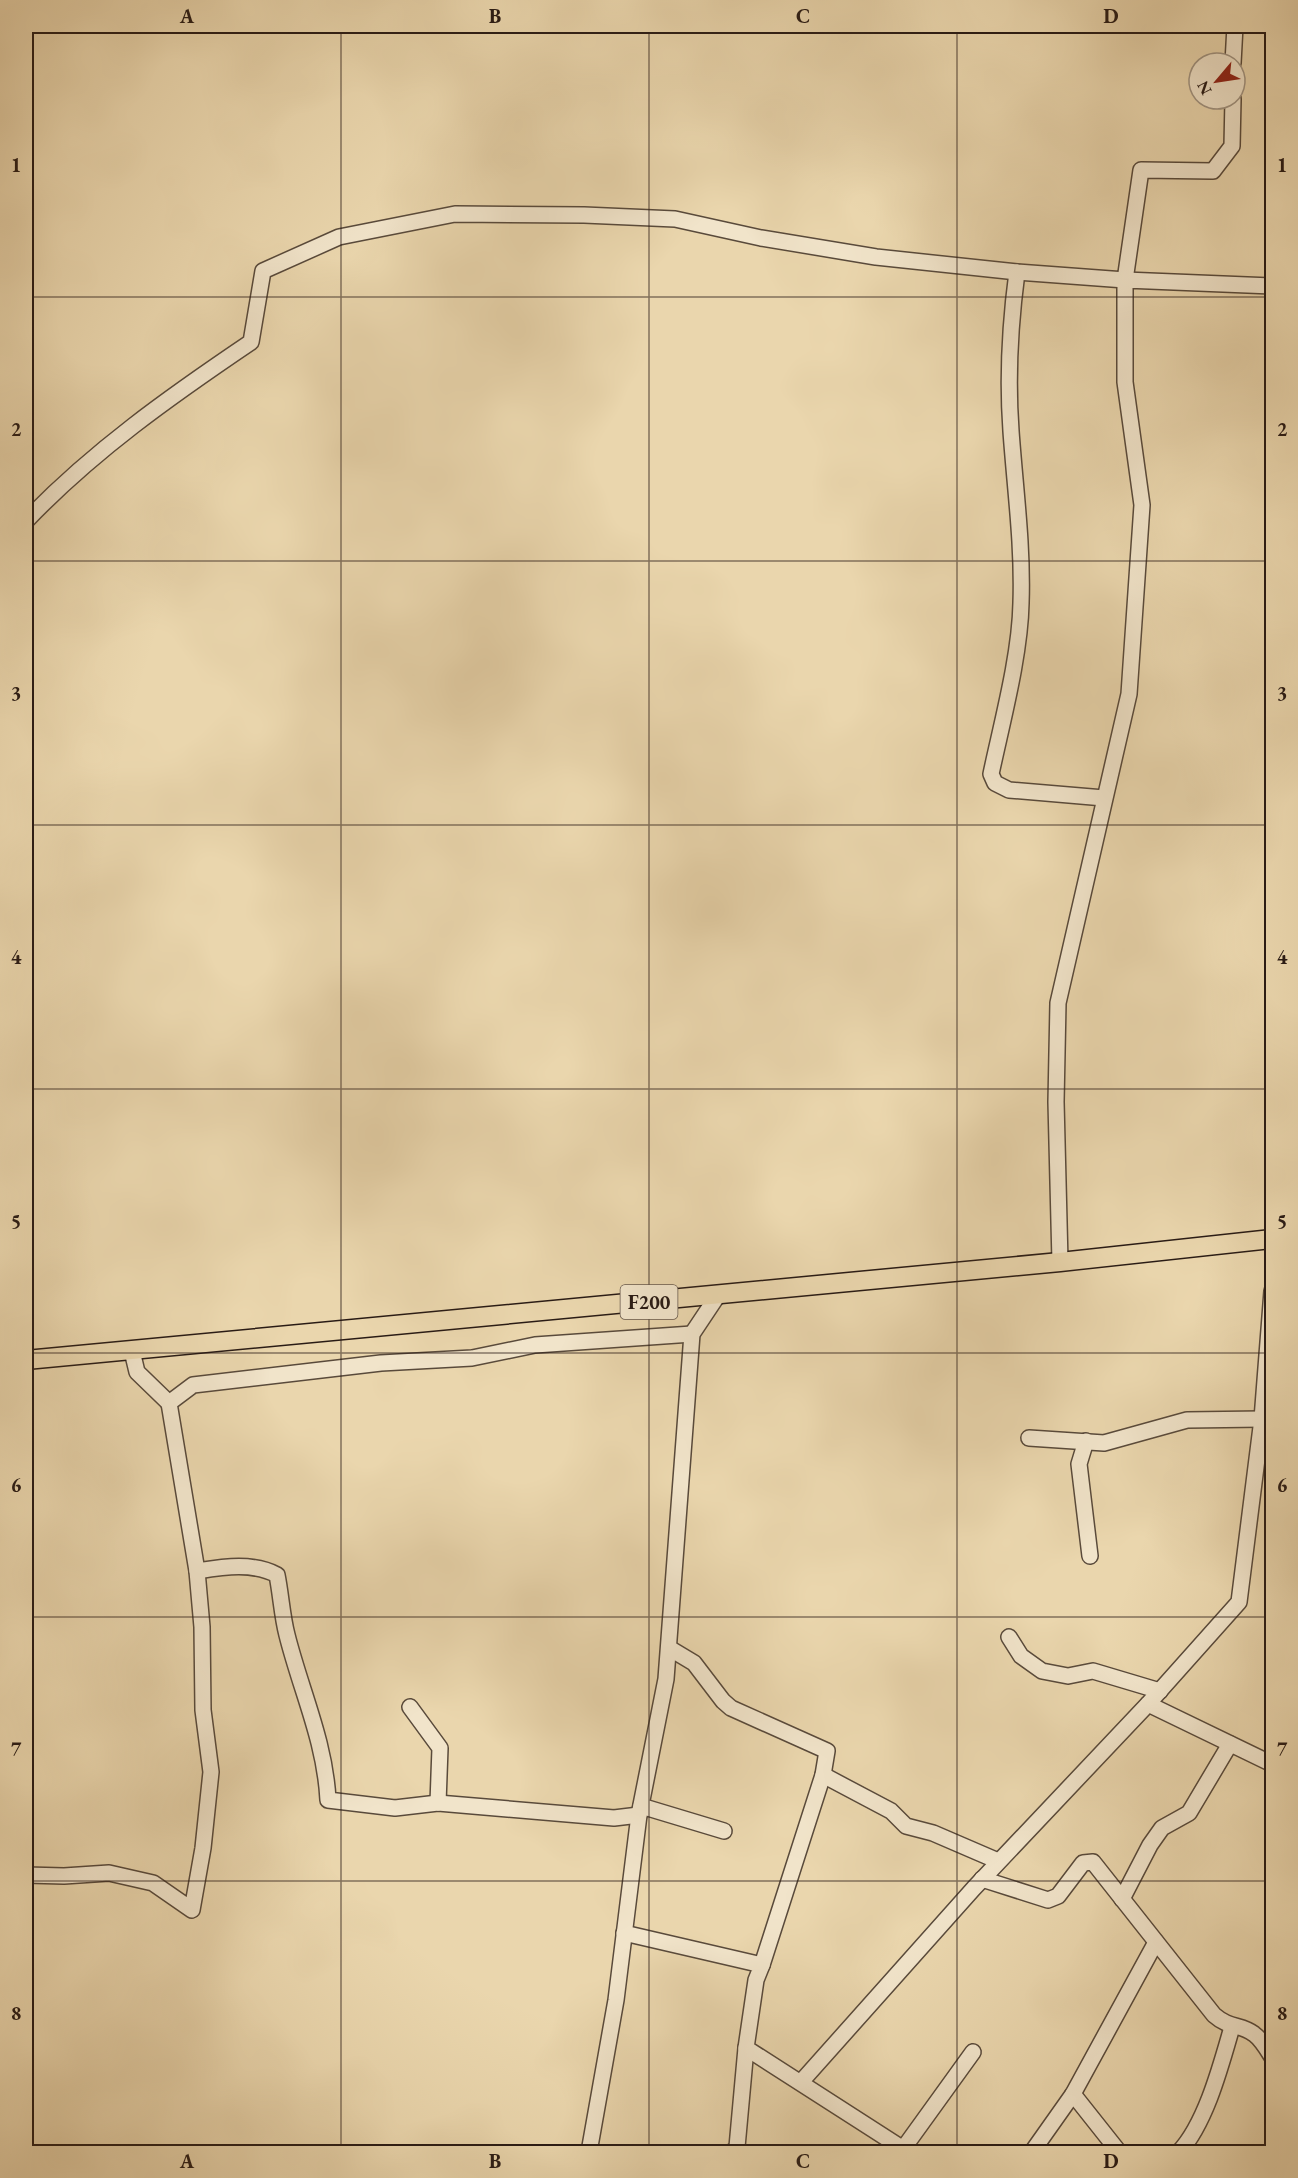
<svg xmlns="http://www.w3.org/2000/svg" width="1298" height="2178" viewBox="0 0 1298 2178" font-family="'EB Garamond',serif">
	<rect width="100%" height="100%" fill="#ead6ad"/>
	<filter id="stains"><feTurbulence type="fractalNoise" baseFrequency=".00333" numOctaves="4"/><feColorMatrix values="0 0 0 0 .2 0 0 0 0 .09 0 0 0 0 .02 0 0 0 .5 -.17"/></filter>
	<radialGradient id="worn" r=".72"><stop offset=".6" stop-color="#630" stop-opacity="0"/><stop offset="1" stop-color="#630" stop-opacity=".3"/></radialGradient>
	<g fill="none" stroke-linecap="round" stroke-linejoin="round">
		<defs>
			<g id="minor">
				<polyline points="1233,63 1235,26"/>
				<path d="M1017,272C1010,325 1007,377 1011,431C1015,488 1023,545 1021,603C1020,656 1002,722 991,774L995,783L1009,790L1104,798"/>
				<path d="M26,521C93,451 171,396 251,342L263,271L339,237L455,214L584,215L675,219L761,238L876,257L1017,272L1125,280L1141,170L1213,171L1232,146L1233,99"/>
				<polyline points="1060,1262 1056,1102 1058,1003 1129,694 1142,505 1125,382 1125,280 1272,286"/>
				<polyline points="132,1351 137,1372 169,1403"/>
				<polyline points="1029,1438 1104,1443 1187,1420 1262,1419"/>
				<polyline points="1086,1441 1079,1464 1090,1556"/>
				<path d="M197,1571C223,1567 253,1562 277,1575C281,1595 282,1616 287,1635C301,1691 325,1741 328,1800L395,1808L438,1803L614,1818L639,1815"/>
				<polyline points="1009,1637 1021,1656 1042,1671 1068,1676 1093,1671 1160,1691"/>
				<polyline points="669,1648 694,1663 723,1701 731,1708 827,1751 823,1775 762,1965"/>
				<polyline points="1148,1704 1272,1764"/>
				<polyline points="410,1707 440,1748 438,1803"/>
				<polyline points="823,1775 891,1811 906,1826 933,1833 998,1861"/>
				<polyline points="641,1806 724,1831"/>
				<polyline points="26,1875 64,1876 109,1873 153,1883 192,1910 203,1848 211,1772 203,1710 202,1627 197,1571 169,1403 193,1385 381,1363 472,1358 535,1345 692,1334"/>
				<path d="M982,1879L1048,1900L1058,1896L1083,1863L1093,1862L1214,2015C1230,2029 1241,2024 1254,2034C1261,2039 1267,2049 1272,2057"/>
				<polyline points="1122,1899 1150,1845 1162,1828 1189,1813 1230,1744"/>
				<polyline points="624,1933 762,1965 756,1980 746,2048 908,2152"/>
				<polyline points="801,2082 974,1888 1148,1704 1239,1602 1262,1419 1272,1291"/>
				<polyline points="1073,2094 1119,2152"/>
				<polyline points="903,2149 973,2052"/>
				<polyline points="589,2152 616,2000 639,1815 666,1679 692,1334 718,1295"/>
				<polyline points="732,2152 737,2147 746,2048"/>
				<polyline points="1032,2152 1073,2094 1156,1942"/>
				<path d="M1179,2152C1206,2123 1221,2065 1232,2027"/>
			</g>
			<polyline id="major" points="26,1360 1060,1262 1272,1239"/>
		</defs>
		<use href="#minor" stroke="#594a3b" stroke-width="18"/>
		<use href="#major" stroke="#291b15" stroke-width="21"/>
		<use href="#minor" stroke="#f1e4ca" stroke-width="15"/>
		<use href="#major" stroke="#ead6ad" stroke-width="18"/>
	</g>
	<path fill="none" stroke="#291b15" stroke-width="1.5" stroke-opacity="0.55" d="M341,26V2152M649,26V2152M957,26V2152M26,297H1272M26,561H1272M26,825H1272M26,1089H1272M26,1353H1272M26,1617H1272M26,1881H1272"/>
	<g text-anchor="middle" stroke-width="6" stroke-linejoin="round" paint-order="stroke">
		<rect fill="#f1e4ca" stroke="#65574b" stroke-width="1.5" x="620.5" y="1285" width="57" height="34" rx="4.5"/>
		<g font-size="20" font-weight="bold" fill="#291b15">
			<text x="649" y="1309">F200</text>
		</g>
	</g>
	<rect width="1298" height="2178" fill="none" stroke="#ead6ad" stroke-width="66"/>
	<g transform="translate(1217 81) rotate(241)"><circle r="28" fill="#f1e4ca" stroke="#a19482" stroke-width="1.5"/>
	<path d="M0-4.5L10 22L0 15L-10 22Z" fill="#8f2418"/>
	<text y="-9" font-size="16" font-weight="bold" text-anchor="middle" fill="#291b15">N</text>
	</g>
	<rect x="33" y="33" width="1232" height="2112" fill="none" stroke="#291b15" stroke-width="2"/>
	<g font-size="20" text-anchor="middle" font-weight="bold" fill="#291b15">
		<text x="187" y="23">A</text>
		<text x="495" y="23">B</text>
		<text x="803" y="23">C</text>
		<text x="1111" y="23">D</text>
		<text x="16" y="172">1</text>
		<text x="1282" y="172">1</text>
		<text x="16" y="436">2</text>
		<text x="1282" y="436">2</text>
		<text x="16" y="700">3</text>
		<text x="1282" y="700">3</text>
		<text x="16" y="964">4</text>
		<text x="1282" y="964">4</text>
		<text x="16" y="1228">5</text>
		<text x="1282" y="1228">5</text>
		<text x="16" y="1492">6</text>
		<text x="1282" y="1492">6</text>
		<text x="16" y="1756">7</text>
		<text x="1282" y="1756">7</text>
		<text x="16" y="2020">8</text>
		<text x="1282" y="2020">8</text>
		<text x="187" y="2168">A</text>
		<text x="495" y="2168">B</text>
		<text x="803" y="2168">C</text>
		<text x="1111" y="2168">D</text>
	</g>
	<rect width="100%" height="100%" filter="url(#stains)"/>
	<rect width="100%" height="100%" fill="url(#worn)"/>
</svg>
